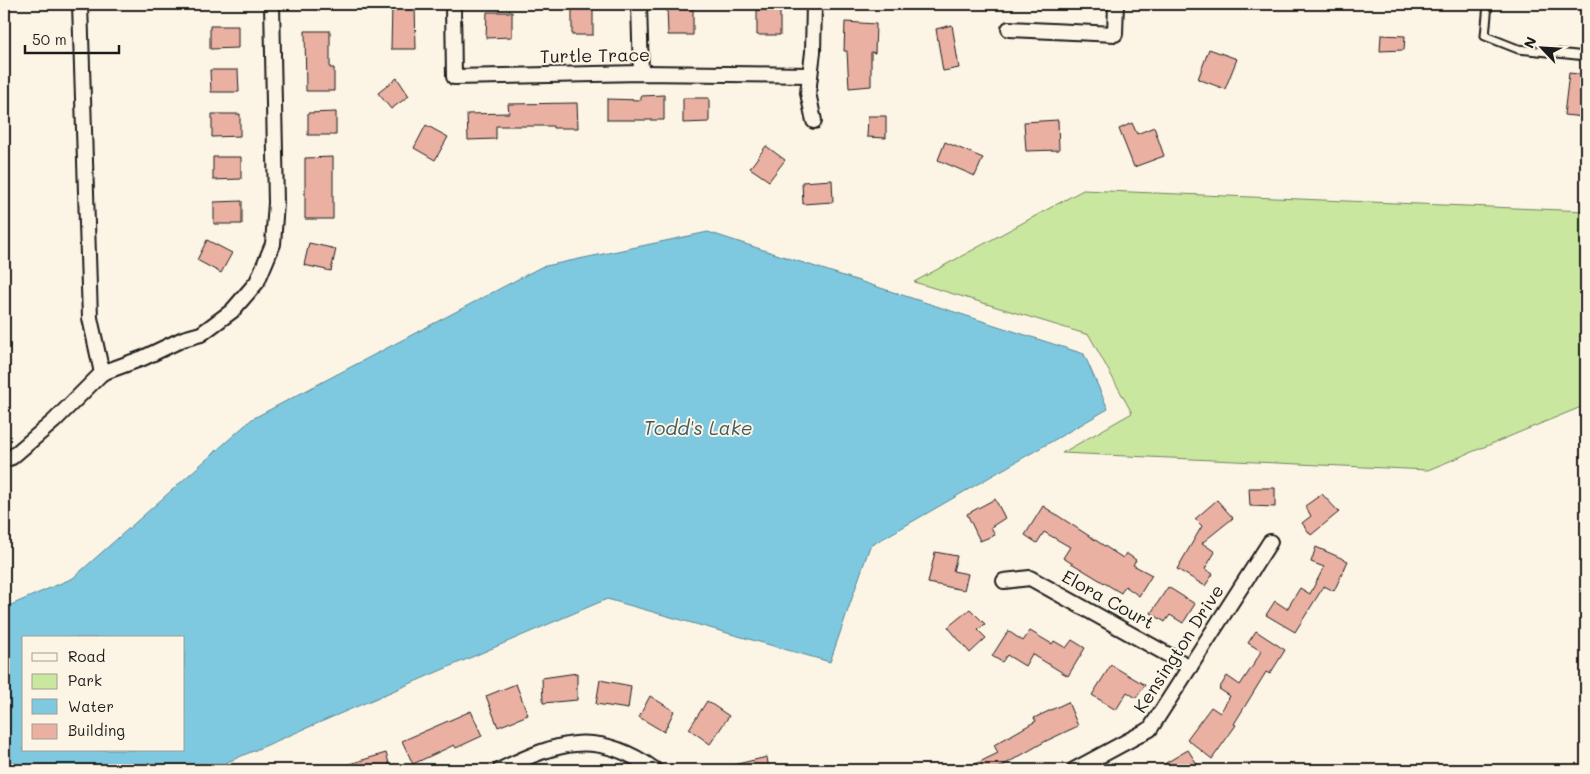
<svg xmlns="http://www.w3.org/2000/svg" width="1590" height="774" viewBox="0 0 1590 774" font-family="Mali,sans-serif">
	<rect width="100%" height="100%" fill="#fcf5e5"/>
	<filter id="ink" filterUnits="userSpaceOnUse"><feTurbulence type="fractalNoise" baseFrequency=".02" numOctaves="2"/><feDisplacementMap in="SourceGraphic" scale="10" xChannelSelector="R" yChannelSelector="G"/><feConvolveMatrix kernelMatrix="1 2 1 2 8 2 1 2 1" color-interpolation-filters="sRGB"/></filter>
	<g filter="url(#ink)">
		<polygon fill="#c9e79f" stroke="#72825e" points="1083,190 1586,211 1586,405 1428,470 1062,453 1132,413 1089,335 914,282"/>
		<path fill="#7fc9e0" stroke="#578492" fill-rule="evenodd" d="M708,232L1084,354L1108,409L870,546L830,662L607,599L209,770H4V608L73,578L252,419L541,267ZM24,638H184V750H24Z"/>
		<g fill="#eab1a3" stroke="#1c1c1c">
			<polygon points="392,4 415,4 416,49 391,49"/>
			<rect x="572" y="4" width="21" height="31"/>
			<polygon points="667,6 693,6 693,35 668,35"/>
			<polygon points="780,9 780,35 757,35 757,10"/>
			<polygon points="487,12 512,12 512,37 486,38"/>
			<polygon points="845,22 876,24 875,53 871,52 871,86 849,88 847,51 844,51"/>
			<polygon points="952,25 959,68 943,71 936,29"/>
			<polygon points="210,26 238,26 238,48 210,49"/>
			<polygon points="305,31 330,31 330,68 334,68 334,91 306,91"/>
			<polygon points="1381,35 1405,36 1404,50 1380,51"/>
			<polygon points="1209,49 1237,59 1225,89 1198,79"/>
			<polygon points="210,70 238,70 239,92 211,92"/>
			<polygon points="1569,73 1586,75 1584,117 1564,115"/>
			<polygon points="397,78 409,96 391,109 378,93"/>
			<polygon points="664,95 664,120 607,120 607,99 641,100 641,96"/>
			<polygon points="683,98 709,98 709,122 683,123"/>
			<polygon points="577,103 578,128 553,128 553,126 496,126 496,139 468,140 467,114 509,113 508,104"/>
			<polygon points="336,112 336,135 308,135 308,113"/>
			<polygon points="212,114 240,114 240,136 212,137"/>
			<polygon points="868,116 886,116 886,138 867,137"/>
			<polygon points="1058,120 1059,150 1026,151 1024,122"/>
			<polygon points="1132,123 1137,134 1154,127 1164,156 1134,167 1119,129"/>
			<polygon points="426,125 448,137 435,160 414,148"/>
			<polygon points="945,142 983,158 975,176 938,160"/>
			<polygon points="766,146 785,160 769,181 750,168"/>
			<polygon points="213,157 241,157 241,179 213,180"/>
			<polygon points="333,157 333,219 305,219 305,158"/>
			<polygon points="832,180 833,202 803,204 802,182"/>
			<polygon points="242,201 242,224 214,224 214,202"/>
			<polygon points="207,240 232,253 221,273 197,260"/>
			<polygon points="309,243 336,249 331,271 304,265"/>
			<polygon points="1249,488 1275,488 1275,507 1250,506"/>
			<polygon points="1322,494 1339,512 1311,535 1302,523 1311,516 1305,506"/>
			<polygon points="995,499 1005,518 991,527 995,535 980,541 967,514"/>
			<polygon points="1217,500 1233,518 1202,543 1215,552 1205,569 1213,574 1205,586 1177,569 1202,526 1195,519"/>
			<polygon points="1043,506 1123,558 1126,553 1136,560 1133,565 1152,575 1139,596 1125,586 1121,593 1063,558 1070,547 1044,532 1037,543 1025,535"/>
			<polygon points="1316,547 1348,561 1334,591 1324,586 1295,632 1266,615 1275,601 1287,609 1300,588 1310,594 1324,567 1311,562"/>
			<polygon points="935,552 957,556 953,571 968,574 964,590 928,583"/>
			<polygon points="1168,587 1195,604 1183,623 1170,615 1165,622 1151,613"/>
			<polygon points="970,609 985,624 978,630 986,638 970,653 948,627"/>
			<polygon points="1008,631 1023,641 1030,631 1052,644 1054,641 1066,648 1072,640 1085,648 1068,676 1032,654 1025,666 1007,655 1002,662 992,656"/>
			<polygon points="1256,631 1285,650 1270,674 1266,672 1234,724 1236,725 1212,759 1187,739 1211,707 1220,713 1230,696 1219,689 1227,676 1240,685 1254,664 1261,651 1248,643"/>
			<polygon points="1111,665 1145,685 1136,698 1127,692 1116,710 1092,695"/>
			<polygon points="577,673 577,700 543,703 542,678"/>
			<polygon points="600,680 631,686 628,709 596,704"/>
			<polygon points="516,684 528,715 498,727 486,696"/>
			<polygon points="650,696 674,711 664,732 639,717"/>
			<polygon points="707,701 729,716 710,744 689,729"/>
			<polygon points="1068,702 1078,726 1046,741 995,770 963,770 998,753 994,745 1036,721 1034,718"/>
			<polygon points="471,711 482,736 456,748 454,745 413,764 402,741"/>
			<polygon points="1188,750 1201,770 1154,770"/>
			<polygon points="386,753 391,770 336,770 336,768"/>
			<polygon points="767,757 769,770 729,770 729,766"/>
		</g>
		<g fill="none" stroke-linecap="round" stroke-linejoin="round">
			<defs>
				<polyline id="service" points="1488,4 1485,36 1518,49 1586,56"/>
				<g id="minor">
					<polyline points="80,4 90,318 102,373 143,358 183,339 201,334 232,311 257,282 273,244 276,203 272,4"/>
					<polyline points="453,4 454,77 641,73 810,75"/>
					<polyline points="639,4 641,73"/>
					<polyline points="1009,29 1115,34 1116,4"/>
					<polyline points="814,121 808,93 813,52 814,4"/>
					<polyline points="4,460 12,457 54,421 102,373"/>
					<polyline points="1004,581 1030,578 1190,667"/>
					<path d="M500,770C559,741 598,729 655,770"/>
					<polyline points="1074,770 1150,729 1270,542"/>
				</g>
			</defs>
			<use href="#service" stroke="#1c1c1c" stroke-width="11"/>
			<use href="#minor" stroke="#1c1c1c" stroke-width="18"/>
			<use href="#service" stroke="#fcf5e5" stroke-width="7"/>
			<use href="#minor" stroke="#fcf5e5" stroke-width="14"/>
		</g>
	</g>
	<g text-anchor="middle" stroke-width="4" stroke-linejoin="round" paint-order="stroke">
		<g font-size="18" fill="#1c1c1c" stroke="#fcf5e5">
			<text transform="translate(595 56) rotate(-1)" y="6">Turtle Trace</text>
			<text transform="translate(1108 600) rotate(29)" y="6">Elora Court</text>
			<text transform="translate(1179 649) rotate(-57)" y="6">Kensington Drive</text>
		</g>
		<g font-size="19" font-style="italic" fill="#3f5961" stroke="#fcf5e5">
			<text x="698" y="435">Todd's Lake</text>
		</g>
	</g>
	<rect width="1590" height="774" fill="none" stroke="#fcf5e5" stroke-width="20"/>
	<rect x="10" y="10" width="1570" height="754" fill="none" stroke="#1c1c1c" stroke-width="2" filter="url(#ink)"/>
	<rect x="22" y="636" width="162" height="115" fill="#fcf5e5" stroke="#a29e95"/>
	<rect x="32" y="653" width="25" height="8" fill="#fcf5e5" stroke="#a29e95"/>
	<text x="68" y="662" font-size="15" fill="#1c1c1c">Road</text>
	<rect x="32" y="674" width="25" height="15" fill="#c9e79f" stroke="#a29e95"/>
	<text x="68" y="686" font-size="15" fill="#1c1c1c">Park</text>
	<rect x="32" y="699" width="25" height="15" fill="#7fc9e0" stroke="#a29e95"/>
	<text x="68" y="712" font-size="15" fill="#1c1c1c">Water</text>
	<rect x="32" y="724" width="25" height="15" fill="#eab1a3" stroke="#a29e95"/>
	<text x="68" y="736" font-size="15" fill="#1c1c1c">Building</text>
	<g transform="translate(1542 48) rotate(295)" stroke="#fcf5e5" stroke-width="4" paint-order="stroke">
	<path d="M0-4L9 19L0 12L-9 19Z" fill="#1c1c1c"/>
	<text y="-8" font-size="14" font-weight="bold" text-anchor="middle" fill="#1c1c1c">N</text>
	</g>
	<path d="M25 45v8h94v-8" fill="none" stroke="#1c1c1c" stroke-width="2.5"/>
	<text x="32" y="45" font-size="15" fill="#1c1c1c" stroke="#fcf5e5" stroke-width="4" paint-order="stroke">50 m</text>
</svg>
